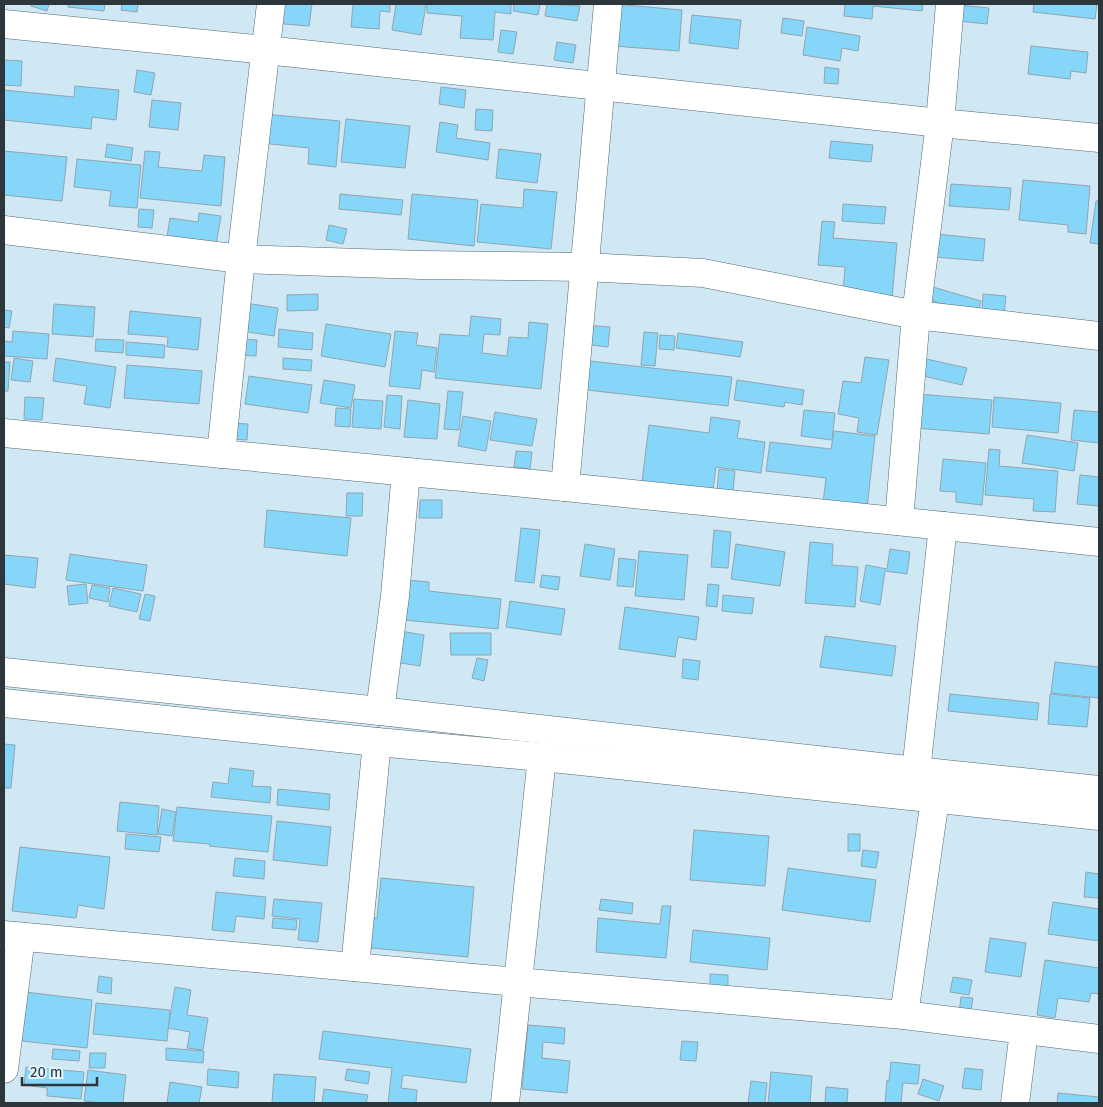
<svg xmlns="http://www.w3.org/2000/svg" width="1103" height="1107" viewBox="0 0 1103 1107" font-family="'Fira Sans',sans-serif">
	<rect width="100%" height="100%" fill="#d0e8f4"/>
	<g fill="#86d6f9" stroke="#8fa6b1">
		<polygon points="32,4 49,4 47,11 31,6"/>
		<polygon points="69,4 105,4 104,11 68,7"/>
		<polygon points="122,4 138,4 137,12 121,10"/>
		<polygon points="274,4 312,4 309,26 272,23"/>
		<polygon points="353,4 390,4 390,12 380,11 379,29 351,27"/>
		<polygon points="396,4 426,4 421,35 392,30"/>
		<polygon points="427,4 511,4 511,14 495,12 493,40 460,38 462,16 427,13"/>
		<polygon points="514,4 540,4 538,15 513,11"/>
		<polygon points="547,4 580,6 577,21 545,16"/>
		<polygon points="614,4 682,10 679,51 613,46"/>
		<polygon points="845,4 923,4 922,11 873,6 872,19 844,16"/>
		<polygon points="1034,4 1097,4 1095,19 1033,12"/>
		<polygon points="959,5 989,8 987,24 957,21"/>
		<polygon points="692,15 741,20 738,49 689,43"/>
		<polygon points="783,18 804,21 802,36 781,33"/>
		<polygon points="807,27 860,36 858,51 842,48 840,61 803,55"/>
		<polygon points="501,30 517,32 513,54 498,52"/>
		<polygon points="557,42 576,45 573,63 554,60"/>
		<polygon points="1031,46 1088,52 1086,73 1071,71 1070,79 1028,74"/>
		<polygon points="4,60 22,61 21,86 4,85"/>
		<polygon points="825,67 839,69 838,84 824,83"/>
		<polygon points="137,70 155,73 151,95 134,92"/>
		<polygon points="75,86 119,90 116,120 92,117 91,129 4,120 4,90 74,97"/>
		<polygon points="441,87 466,90 464,108 439,104"/>
		<polygon points="152,100 181,103 178,130 149,127"/>
		<polygon points="476,109 493,110 492,131 475,130"/>
		<polygon points="264,114 340,121 336,167 308,164 309,148 261,143"/>
		<polygon points="346,119 410,126 405,168 341,162"/>
		<polygon points="440,122 458,125 456,138 490,143 488,160 436,152"/>
		<polygon points="831,141 873,145 871,162 829,158"/>
		<polygon points="107,144 133,148 131,161 105,157"/>
		<polygon points="499,149 541,154 537,183 496,178"/>
		<polygon points="4,151 67,157 62,201 4,195"/>
		<polygon points="145,151 160,152 158,167 202,171 204,155 225,157 221,206 140,198"/>
		<polygon points="77,159 141,165 137,208 109,206 111,191 74,187"/>
		<polygon points="1023,180 1090,186 1086,234 1068,232 1068,225 1019,220"/>
		<polygon points="951,184 1011,188 1009,210 949,206"/>
		<polygon points="524,189 557,192 551,249 477,242 481,204 523,208"/>
		<polygon points="340,194 403,200 401,215 339,209"/>
		<polygon points="412,194 478,200 474,246 408,239"/>
		<polygon points="1096,201 1099,201 1099,244 1090,243"/>
		<polygon points="843,204 886,207 884,224 842,221"/>
		<polygon points="139,209 154,210 152,228 138,227"/>
		<polygon points="199,213 221,216 216,245 167,237 170,218 198,222"/>
		<polygon points="822,221 835,222 833,238 897,243 892,298 843,293 845,267 818,265"/>
		<polygon points="329,225 347,229 343,244 326,240"/>
		<polygon points="936,234 985,239 983,261 934,257"/>
		<polygon points="933,287 981,301 978,314 929,300"/>
		<polygon points="318,294 318,310 287,311 287,295"/>
		<polygon points="983,294 1006,296 1004,315 982,313"/>
		<polygon points="245,303 278,308 274,336 241,331"/>
		<polygon points="54,304 95,307 93,337 52,334"/>
		<polygon points="4,310 12,311 9,328 4,327"/>
		<polygon points="130,311 201,318 198,350 167,347 168,337 128,334"/>
		<polygon points="471,316 501,319 500,335 484,334 482,353 507,356 509,337 528,338 529,322 548,324 541,389 435,378 440,334 469,336"/>
		<polygon points="326,324 391,334 385,367 321,356"/>
		<polygon points="584,325 610,327 608,347 582,344"/>
		<polygon points="279,329 313,333 312,350 278,347"/>
		<polygon points="13,331 49,334 47,359 4,356 4,341 12,342"/>
		<polygon points="395,331 418,333 416,345 437,348 434,372 422,370 420,389 389,386"/>
		<polygon points="644,332 658,333 655,366 641,365"/>
		<polygon points="678,333 743,342 740,357 676,348"/>
		<polygon points="660,335 675,336 674,350 659,349"/>
		<polygon points="96,339 124,340 123,353 95,351"/>
		<polygon points="241,339 257,340 256,356 240,355"/>
		<polygon points="126,342 165,345 164,358 126,355"/>
		<polygon points="865,357 889,360 877,435 857,432 859,418 838,414 843,381 861,383"/>
		<polygon points="14,358 33,361 30,382 11,380"/>
		<polygon points="56,358 116,367 110,408 84,404 87,386 53,381"/>
		<polygon points="283,358 312,360 311,371 283,369"/>
		<polygon points="922,358 967,368 962,385 919,375"/>
		<polygon points="581,360 732,377 728,406 578,389"/>
		<polygon points="4,362 10,362 8,391 4,391"/>
		<polygon points="127,365 202,371 199,404 124,398"/>
		<polygon points="249,376 312,385 308,413 245,404"/>
		<polygon points="324,380 355,385 351,408 320,403"/>
		<polygon points="737,380 804,390 802,405 785,402 784,407 734,400"/>
		<polygon points="448,391 463,392 459,430 444,429"/>
		<polygon points="918,394 992,400 989,434 915,428"/>
		<polygon points="387,395 402,396 400,429 384,427"/>
		<polygon points="25,397 44,398 42,420 24,419"/>
		<polygon points="994,397 1061,403 1058,433 992,427"/>
		<polygon points="354,399 383,401 381,429 352,427"/>
		<polygon points="408,400 440,404 437,439 404,437"/>
		<polygon points="336,408 351,409 350,427 335,426"/>
		<polygon points="804,410 835,413 832,440 801,436"/>
		<polygon points="1074,410 1099,412 1099,443 1071,440"/>
		<polygon points="495,412 537,419 532,446 490,440"/>
		<polygon points="463,416 491,421 486,451 458,446"/>
		<polygon points="711,417 740,421 737,438 765,442 761,473 716,467 713,491 642,482 649,425 709,433"/>
		<polygon points="231,423 248,424 247,440 230,439"/>
		<polygon points="834,431 875,436 867,508 823,503 826,478 766,471 770,442 831,449"/>
		<polygon points="1027,435 1078,443 1074,471 1022,463"/>
		<polygon points="989,449 1000,450 999,466 1058,471 1055,512 1033,511 1034,499 985,495"/>
		<polygon points="516,451 532,452 530,469 514,467"/>
		<polygon points="943,459 986,463 982,505 956,502 956,492 940,491"/>
		<polygon points="719,469 735,471 733,491 717,490"/>
		<polygon points="1080,475 1099,477 1099,506 1077,504"/>
		<polygon points="347,493 363,493 362,516 346,516"/>
		<polygon points="420,500 442,500 442,518 419,518"/>
		<polygon points="267,510 351,518 347,556 264,547"/>
		<polygon points="521,528 540,530 534,583 515,581"/>
		<polygon points="714,530 731,532 728,568 711,567"/>
		<polygon points="810,542 833,544 832,565 858,567 855,607 805,603"/>
		<polygon points="585,544 615,549 610,580 580,576"/>
		<polygon points="736,544 785,552 780,586 731,579"/>
		<polygon points="890,549 910,552 907,574 885,571 880,605 860,601 866,565 887,569"/>
		<polygon points="639,551 688,555 684,600 635,596"/>
		<polygon points="70,554 147,565 143,591 66,580"/>
		<polygon points="4,555 38,558 35,588 4,584"/>
		<polygon points="619,558 636,560 633,587 617,586"/>
		<polygon points="542,575 560,577 558,590 540,587"/>
		<polygon points="407,580 429,582 429,591 501,599 498,629 404,620"/>
		<polygon points="86,584 88,603 69,605 67,586"/>
		<polygon points="708,584 719,585 717,607 706,606"/>
		<polygon points="92,585 110,588 108,602 89,598"/>
		<polygon points="113,588 141,594 137,612 109,606"/>
		<polygon points="145,594 155,596 150,621 139,619"/>
		<polygon points="723,595 754,598 752,614 722,611"/>
		<polygon points="510,601 565,609 561,635 506,627"/>
		<polygon points="625,607 699,617 696,640 678,637 675,657 619,649"/>
		<polygon points="400,631 424,635 420,666 395,662"/>
		<polygon points="450,633 491,633 491,655 451,655"/>
		<polygon points="825,636 896,646 892,676 820,667"/>
		<polygon points="477,658 488,660 484,681 472,678"/>
		<polygon points="683,659 700,661 698,680 682,678"/>
		<polygon points="1055,662 1099,667 1099,698 1051,693"/>
		<polygon points="950,694 1039,703 1037,720 948,711"/>
		<polygon points="1050,694 1090,698 1087,727 1048,724"/>
		<polygon points="4,744 15,745 11,788 4,788"/>
		<polygon points="230,768 254,771 252,786 271,787 270,803 211,797 213,782 228,784"/>
		<polygon points="278,789 330,794 329,810 277,805"/>
		<polygon points="120,802 159,806 157,835 117,831"/>
		<polygon points="177,807 272,816 268,852 209,846 210,844 173,841"/>
		<polygon points="162,809 176,812 172,836 158,834"/>
		<polygon points="277,821 331,827 327,866 273,860"/>
		<polygon points="694,830 769,836 765,886 690,880"/>
		<polygon points="126,834 161,837 159,852 125,849"/>
		<rect x="848" y="834" width="12" height="17"/>
		<polygon points="20,847 110,857 104,909 78,905 76,918 12,911"/>
		<polygon points="863,850 879,852 876,868 861,866"/>
		<polygon points="235,858 265,861 264,879 233,876"/>
		<polygon points="788,868 876,880 870,922 782,910"/>
		<polygon points="1086,872 1099,874 1099,898 1084,897"/>
		<polygon points="381,878 474,887 468,957 360,947 363,917 377,918"/>
		<polygon points="216,892 266,897 264,919 236,916 234,932 212,930"/>
		<polygon points="274,899 322,903 318,942 298,940 300,919 272,916"/>
		<polygon points="601,899 633,903 632,914 599,910"/>
		<polygon points="1053,902 1099,909 1099,941 1048,934"/>
		<polygon points="662,906 671,906 666,958 596,952 598,918 660,924"/>
		<polygon points="273,918 297,920 296,930 272,928"/>
		<polygon points="693,930 770,938 767,970 690,962"/>
		<polygon points="990,938 1026,943 1021,977 985,972"/>
		<polygon points="1045,960 1099,968 1099,994 1091,993 1089,1002 1058,998 1055,1018 1037,1015"/>
		<polygon points="710,974 728,975 728,988 710,987"/>
		<polygon points="99,976 112,978 111,994 97,992"/>
		<polygon points="953,977 972,980 969,995 950,992"/>
		<polygon points="175,987 191,990 187,1015 208,1018 203,1050 187,1048 190,1032 168,1028"/>
		<polygon points="17,991 92,1000 87,1048 12,1040"/>
		<polygon points="961,997 973,998 969,1023 958,1021"/>
		<polygon points="96,1003 170,1010 167,1041 93,1034"/>
		<polygon points="528,1025 565,1028 564,1044 543,1042 542,1058 570,1061 567,1093 522,1089"/>
		<polygon points="323,1031 471,1049 466,1083 403,1075 401,1088 417,1090 416,1103 388,1103 392,1068 319,1059"/>
		<polygon points="682,1041 698,1042 696,1061 680,1060"/>
		<polygon points="166,1048 204,1051 203,1063 166,1060"/>
		<polygon points="53,1049 80,1051 79,1061 52,1059"/>
		<polygon points="90,1053 106,1053 105,1068 89,1068"/>
		<polygon points="891,1062 920,1065 918,1084 903,1083 901,1103 885,1103 887,1080 889,1081"/>
		<polygon points="26,1067 84,1072 81,1099 47,1096 47,1088 24,1085"/>
		<polygon points="965,1068 983,1070 981,1090 962,1088"/>
		<polygon points="208,1069 239,1072 238,1088 207,1085"/>
		<polygon points="347,1069 370,1072 368,1084 345,1080"/>
		<polygon points="88,1070 126,1075 123,1103 103,1103 84,1101"/>
		<polygon points="771,1072 812,1076 810,1103 768,1103"/>
		<polygon points="274,1074 316,1077 314,1103 272,1103"/>
		<polygon points="923,1079 944,1086 939,1101 918,1094"/>
		<polygon points="751,1081 767,1083 765,1103 748,1103"/>
		<polygon points="170,1082 202,1087 199,1103 167,1103"/>
		<polygon points="826,1087 848,1089 847,1103 825,1103"/>
		<polygon points="324,1089 368,1095 366,1103 322,1103"/>
		<polygon points="1058,1093 1099,1097 1099,1103 1057,1103"/>
	</g>
	<g fill="none" stroke-linecap="round" stroke-linejoin="round">
		<defs>
			<g id="street">
				<polyline points="4,24 266,50 940,123 1099,138"/>
				<polyline points="4,230 241,259 421,265 584,267 703,273 916,315 1099,336"/>
				<polyline points="4,433 565,487 1099,542"/>
				<polyline points="221,454 241,259 271,4"/>
				<polyline points="565,487 608,4"/>
				<polyline points="899,521 916,315 940,123 950,4"/>
				<polyline points="380,711 395,596 406,472"/>
				<polyline points="916,771 943,526"/>
				<polyline points="4,935 517,982 904,1015 1099,1039"/>
				<polyline points="355,967 377,742"/>
				<polyline points="904,1015 935,799"/>
				<polyline points="4,1069 21,937"/>
				<polyline points="505,1103 542,757"/>
				<polyline points="1015,1103 1024,1031"/>
			</g>
			<g id="secondary">
				<polyline points="4,672 380,711 916,771 1099,790"/>
				<polyline points="4,703 377,742 542,757 1099,816"/>
			</g>
		</defs>
		<use href="#street" stroke="#526872" stroke-width="29"/>
		<use href="#secondary" stroke="#526872" stroke-width="29"/>
		<use href="#street" stroke="#fff" stroke-width="28"/>
		<use href="#secondary" stroke="#fff" stroke-width="28"/>
	</g>
	<rect width="1103" height="1107" fill="none" stroke="#2d363b" stroke-width="10"/>
	<path d="M22 1077v8h75v-8" fill="none" stroke="#2d363b" stroke-width="2.5"/>
	<text x="30" y="1077" font-size="15" fill="#2d363b" stroke="#e1f5fe" stroke-width="4" paint-order="stroke">20 m</text>
</svg>
